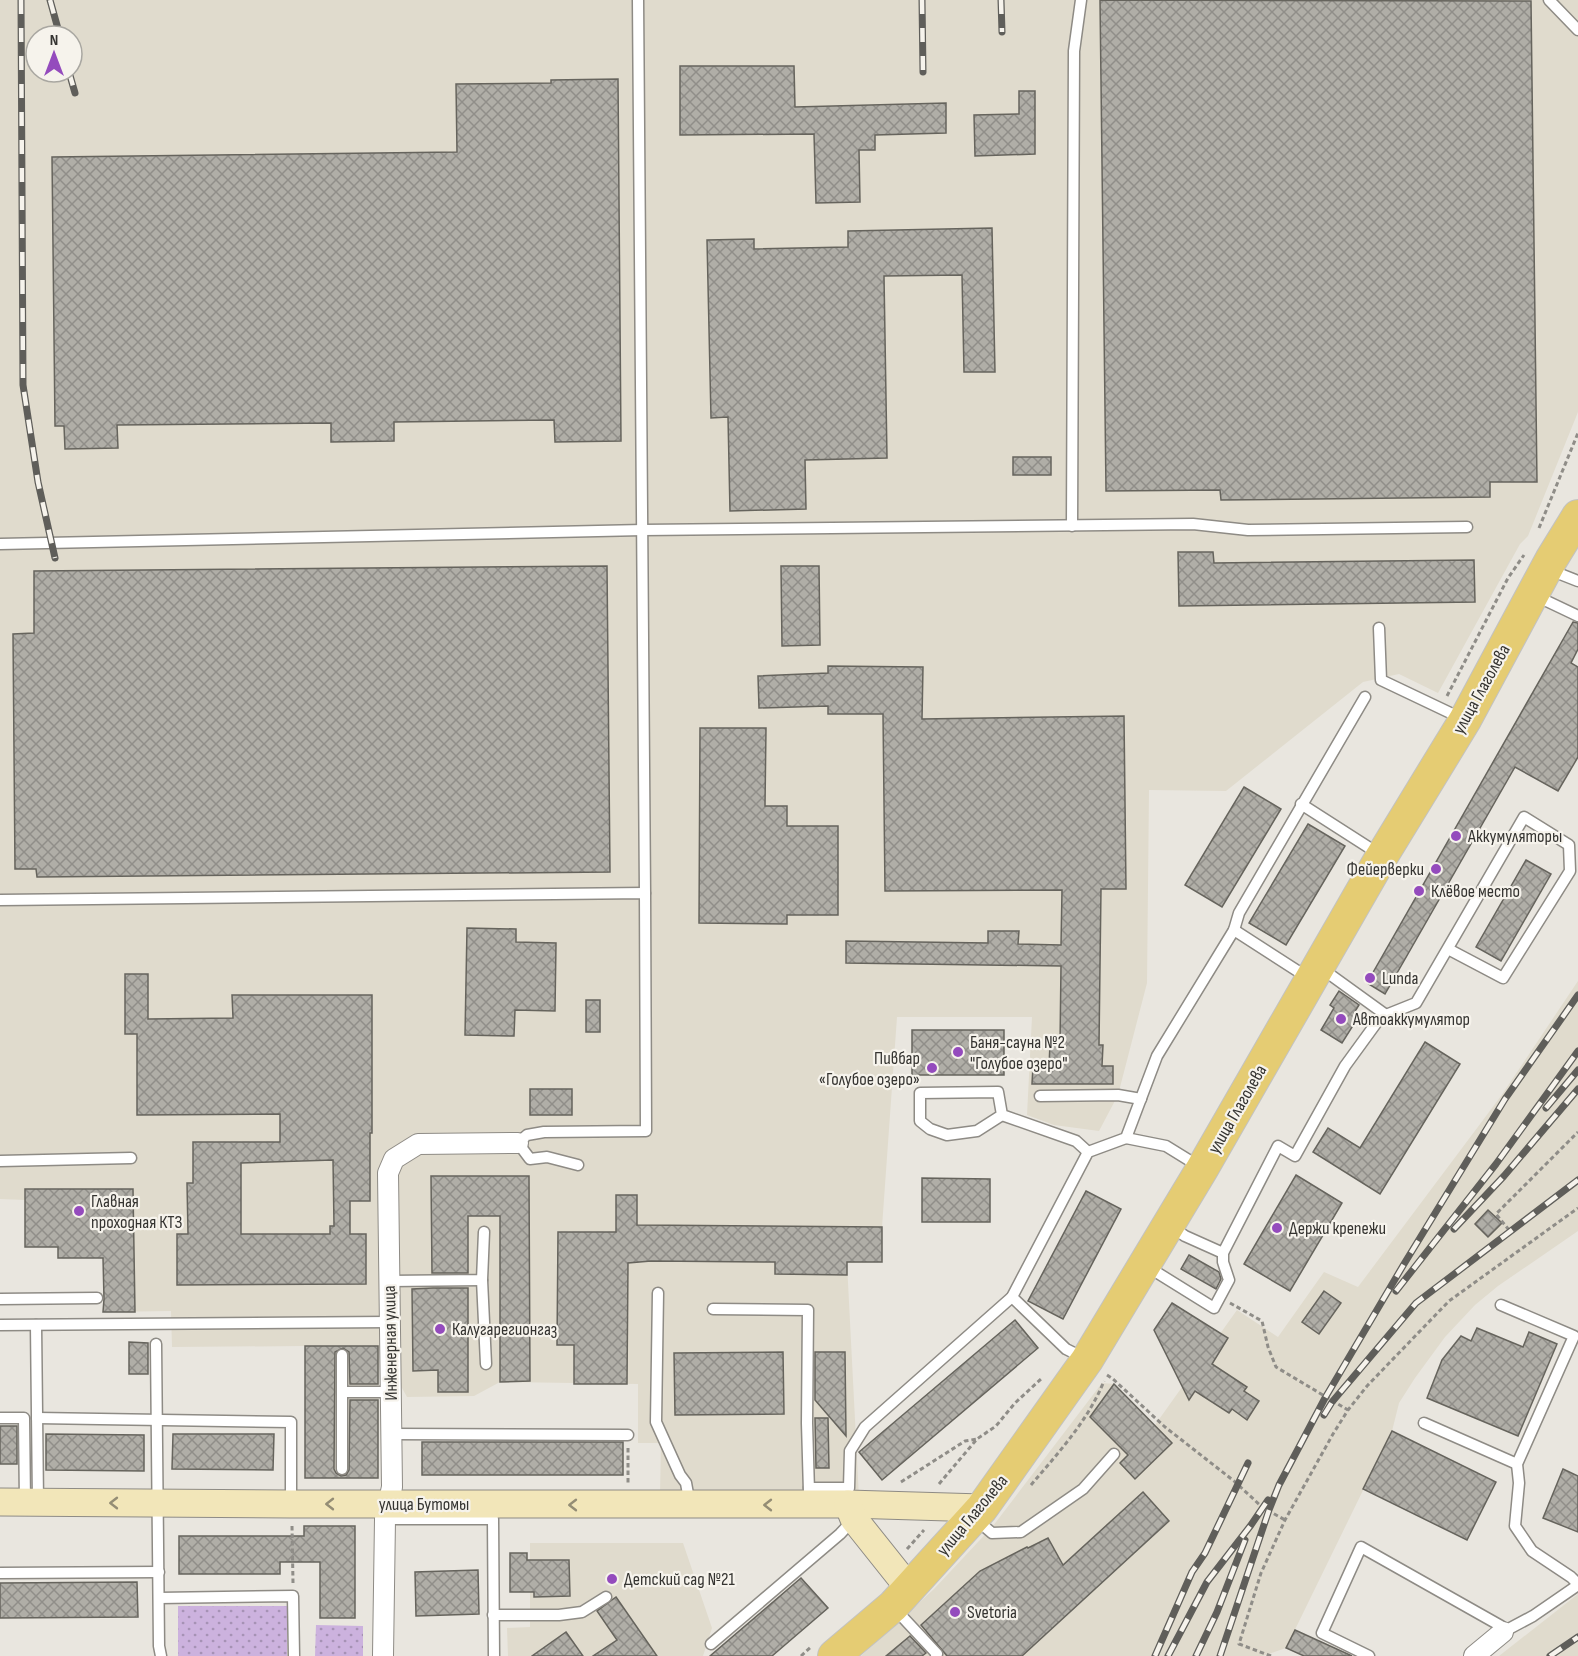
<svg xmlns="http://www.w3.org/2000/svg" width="1578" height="1656" viewBox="0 0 1578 1656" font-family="'Sofia Sans Condensed',sans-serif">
	<defs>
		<pattern id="green-dots" width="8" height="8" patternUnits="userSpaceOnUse" patternTransform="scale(1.5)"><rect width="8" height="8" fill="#ccb2de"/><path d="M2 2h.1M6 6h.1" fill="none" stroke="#a692b5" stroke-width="1.8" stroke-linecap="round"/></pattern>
		<pattern id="building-cross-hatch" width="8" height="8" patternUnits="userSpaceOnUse" patternTransform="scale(1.5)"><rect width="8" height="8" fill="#b0aea7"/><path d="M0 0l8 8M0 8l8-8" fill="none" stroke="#908e89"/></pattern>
	</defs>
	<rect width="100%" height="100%" fill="#e9e6df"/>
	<g fill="#e0dbcd" fill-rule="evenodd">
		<path d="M0,0H1578V412L1528,536L1520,544L1438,693L1399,674L1363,682L1226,791L1149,790L1147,983L1118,1095L1099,1131L1054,1125L1027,1115L1032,1017H897L882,1227V1262L847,1263L859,1498L660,1494L661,1443H638V1384L500,1382L474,1396L407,1397L379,1347L378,1478H305V1346L172,1347L171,1311L103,1312V1271H135L133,1246L97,1258H58V1247H25V1200L0,1199ZM36,36H72V72H36Z"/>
		<polygon points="1578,981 1578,1231 1498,1286 1475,1305 1445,1337 1415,1378 1399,1403 1392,1431 1286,1648 1263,1656 861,1656 934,1589 993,1526 1102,1383 1114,1384 1155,1425 1237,1310 1278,1337 1324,1272 1358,1287 1501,1096"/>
		<polygon points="530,1543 683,1543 712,1628 703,1656 508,1656 507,1628 530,1627"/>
		<polygon points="1578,1594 1578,1656 1499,1656"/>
	</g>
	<g fill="url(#green-dots)">
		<rect x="178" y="1606" width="109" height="50"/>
		<polygon points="316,1625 363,1626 363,1656 315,1656"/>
	</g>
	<g fill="url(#building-cross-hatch)" stroke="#66645d" stroke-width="1.5" fill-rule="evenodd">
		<polygon points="1100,0 1531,1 1537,482 1490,482 1490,497 1221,500 1220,490 1106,491"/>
		<polygon points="680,66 794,66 795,107 946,103 946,133 875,135 875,150 859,150 860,202 816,203 814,134 680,135"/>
		<polygon points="618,79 621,441 555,442 554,420 394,422 394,441 331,442 331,423 117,425 118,448 65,449 64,426 55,426 52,157 457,152 456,84 551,83 551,80"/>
		<polygon points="1019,91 1035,91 1035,154 975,156 974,115 1019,114"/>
		<polygon points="992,228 995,372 964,372 962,275 884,276 887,458 805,460 806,509 730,511 728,417 711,418 707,240 754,239 754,249 848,247 848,231"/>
		<rect x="1013" y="457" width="38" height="18"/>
		<polygon points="1178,552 1213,552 1214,563 1474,560 1475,602 1179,606"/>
		<polygon points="607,566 610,872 37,877 36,869 15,869 13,634 34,633 34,571"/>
		<polygon points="781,566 819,566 820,645 782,646"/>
		<polygon points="1573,622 1578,623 1578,649 1571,663 1578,667 1578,757 1558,791 1515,767 1385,994 1367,983"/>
		<polygon points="828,666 923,667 922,719 1124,716 1126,889 1101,889 1099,1045 1103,1045 1102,1066 1113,1066 1113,1084 1032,1084 1033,1066 1049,1066 1050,1044 1060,1045 1061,966 846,963 846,941 988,943 988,931 1019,931 1018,944 1061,945 1062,890 885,891 883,714 828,714 828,706 759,708 758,676 828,673"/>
		<polygon points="700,728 766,728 765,806 787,806 787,826 838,826 838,915 787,915 787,924 699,923"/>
		<polygon points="1244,787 1281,809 1222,907 1185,885"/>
		<polygon points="1308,824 1345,846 1286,945 1249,923"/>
		<polygon points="1526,860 1551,874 1501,961 1476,947"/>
		<polygon points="467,928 516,929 516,942 556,943 555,1011 515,1010 514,1036 465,1035"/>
		<path d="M125,974H148V1019L233,1018L232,995H372V1133H370V1201H350V1234H366V1284L177,1285V1234H188L187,1183H193V1142H280V1114L137,1115V1034H125ZM333,1160L334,1226H330V1234H241V1163Z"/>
		<polygon points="1339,991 1359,1005 1354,1013 1359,1016 1342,1043 1321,1030 1334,1008 1330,1005"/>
		<rect x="586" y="1000" width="14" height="32"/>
		<rect x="912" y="1030" width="92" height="45"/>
		<polygon points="1425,1042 1460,1064 1380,1194 1313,1152 1328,1128 1360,1148"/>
		<rect x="530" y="1089" width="42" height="26"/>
		<polygon points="1296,1175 1342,1203 1290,1291 1244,1264"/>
		<polygon points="431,1176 529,1176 530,1381 500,1382 500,1216 468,1216 468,1273 432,1273"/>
		<polygon points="922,1178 990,1179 990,1222 922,1222"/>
		<polygon points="25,1189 133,1189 135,1312 103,1312 104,1299 103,1258 58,1258 58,1247 25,1247"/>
		<polygon points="1086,1191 1121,1209 1063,1319 1028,1301"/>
		<polygon points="616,1195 637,1195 637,1225 882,1227 882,1262 847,1262 847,1275 775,1274 775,1262 651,1261 628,1263 627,1384 574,1384 574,1345 557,1345 558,1232 616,1232"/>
		<polygon points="1488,1210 1502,1223 1488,1237 1475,1224"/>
		<polygon points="1189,1255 1219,1272 1221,1279 1216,1289 1181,1269"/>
		<polygon points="433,1288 468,1288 468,1392 438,1392 438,1370 413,1371 412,1289"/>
		<polygon points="1324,1291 1341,1303 1319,1334 1302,1322"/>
		<polygon points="1172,1303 1228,1338 1212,1364 1247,1387 1244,1391 1259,1401 1247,1420 1232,1409 1229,1413 1195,1391 1189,1400 1154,1330"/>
		<polygon points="1015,1320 1038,1348 882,1480 859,1452"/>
		<polygon points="1477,1328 1523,1347 1529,1332 1557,1344 1518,1436 1427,1398 1442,1360 1461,1336 1471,1341"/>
		<polygon points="129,1342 148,1343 148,1374 129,1374"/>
		<polygon points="305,1346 378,1346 378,1384 350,1384 349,1352 343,1348 335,1352 334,1469 336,1473 341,1476 346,1475 349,1470 350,1400 378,1400 378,1478 305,1478"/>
		<polygon points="783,1352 784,1414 675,1415 674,1353"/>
		<polygon points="815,1352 845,1352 846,1436 815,1400"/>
		<polygon points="1114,1384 1172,1443 1135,1479 1120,1463 1128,1455 1090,1417"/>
		<polygon points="815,1418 828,1418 829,1468 816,1468"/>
		<rect x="0" y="1426" width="17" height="38"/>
		<polygon points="1392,1431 1496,1482 1467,1540 1363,1489"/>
		<polygon points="46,1434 144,1435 144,1471 46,1470"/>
		<polygon points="173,1434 274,1434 273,1470 172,1469"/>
		<rect x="422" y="1442" width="201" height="33"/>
		<polygon points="1563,1469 1578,1476 1578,1532 1543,1518"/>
		<polygon points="1143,1492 1169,1521 1022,1656 947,1656 921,1625 980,1571 1027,1547 1028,1548 1048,1538 1063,1565"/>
		<polygon points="304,1526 355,1526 355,1618 320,1618 320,1562 280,1562 280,1574 179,1574 179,1536 304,1536"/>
		<polygon points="510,1553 527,1553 527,1560 569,1560 570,1596 534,1597 534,1592 510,1592"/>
		<polygon points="478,1570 479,1614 416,1616 415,1572"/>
		<polygon points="801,1578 828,1608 772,1656 710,1656"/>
		<polygon points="137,1582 138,1617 0,1618 0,1583"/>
		<polygon points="616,1597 657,1656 593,1656 617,1640 597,1611"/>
		<polygon points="1295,1630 1352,1656 1304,1656 1286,1648"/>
		<polygon points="566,1632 583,1656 532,1656"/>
		<polygon points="910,1636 926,1653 922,1656 886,1656"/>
	</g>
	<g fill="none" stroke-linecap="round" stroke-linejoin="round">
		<defs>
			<g id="lane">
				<polyline points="638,0 645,893"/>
				<polyline points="1549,0 1578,30"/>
				<polyline points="1072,526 1074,51 1081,0"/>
				<polyline points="0,544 643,530 1193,524 1248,530 1467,527"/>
				<polyline points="1550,570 1578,581"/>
				<polyline points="1536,596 1578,616"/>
				<polyline points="1379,628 1381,680 1463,719"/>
				<polyline points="1301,804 1379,854"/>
				<polyline points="0,900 645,893 646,1131 544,1132 527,1135 518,1143 530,1159 547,1157 578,1165"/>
				<polyline points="1234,930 1239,913 1365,697"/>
				<polyline points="1321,968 1386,1015"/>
				<polyline points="1040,1096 1118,1095 1141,1099"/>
				<polyline points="1002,1115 977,1131 947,1135 930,1129 920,1121 920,1093 998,1092 1002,1115 1076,1141 1088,1152"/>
				<polyline points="1126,1138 1166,1146 1200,1167"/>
				<polyline points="0,1161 131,1158"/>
				<polyline points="1170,1226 1185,1236 1223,1253"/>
				<polyline points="1148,1267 1214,1308 1229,1280 1223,1262 1223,1253 1278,1146 1295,1156 1345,1066 1377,1022 1386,1015 1416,1003 1524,817 1569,845 1570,871 1503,978 1448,949"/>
				<polyline points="482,1280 486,1364"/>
				<polyline points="390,1281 482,1280 484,1232"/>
				<polyline points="658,1293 656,1422 680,1475 686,1483 690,1505"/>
				<polyline points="1012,1297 1066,1349 1084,1358"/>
				<polyline points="0,1299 97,1298"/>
				<polyline points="1501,1305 1574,1336 1517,1464 1519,1483 1515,1526 1532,1551 1571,1577 1578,1584"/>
				<polyline points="713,1309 808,1310 807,1423 809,1492"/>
				<polyline points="0,1325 390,1322"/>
				<polyline points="36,1325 38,1502"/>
				<polyline points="156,1344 159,1646 161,1656"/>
				<polyline points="342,1355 342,1469"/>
				<polyline points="342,1392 391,1392"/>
				<polyline points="0,1418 24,1418 25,1502"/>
				<polyline points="37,1418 291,1422 291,1504"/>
				<polyline points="1424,1423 1517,1464"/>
				<polyline points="391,1434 628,1435"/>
				<polyline points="809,1488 849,1488 850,1451 865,1427 1012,1297 1088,1152 1126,1138 1157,1056 1234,930 1310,979"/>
				<polyline points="385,1519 493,1519 494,1656"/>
				<polyline points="972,1523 985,1527 992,1533 1021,1532 1083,1489 1114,1454"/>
				<polyline points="0,1573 159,1572"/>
				<polyline points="159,1598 293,1596 294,1656"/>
				<polyline points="895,1609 937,1654 936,1656"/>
				<polyline points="493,1615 559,1615 582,1612 606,1597"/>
				<polyline points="711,1644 840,1534 853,1520"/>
				<polyline points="1369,1656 1322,1633 1361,1547 1501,1626 1503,1632 1533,1616 1578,1585"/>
			</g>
			<g id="street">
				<polyline points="383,1656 385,1519 392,1487 388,1173 394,1159 418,1144 518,1143"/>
				<polyline points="1474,1656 1503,1632"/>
			</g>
			<g id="secondary">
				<polyline points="0,1502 291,1504 848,1504 982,1508"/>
				<polyline points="848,1504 854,1519 909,1588"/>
			</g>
			<polyline id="primary" points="834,1656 893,1606 982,1508 1087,1360 1202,1169 1382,856 1465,720 1551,560 1578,516"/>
		</defs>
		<use href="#lane" stroke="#8e8b85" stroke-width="13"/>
		<use href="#street" stroke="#8e8b85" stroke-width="22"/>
		<use href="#secondary" stroke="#8e8b85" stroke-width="29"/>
		<use href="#primary" stroke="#c2c2c1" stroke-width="34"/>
		<g stroke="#8f8d88" stroke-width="3" stroke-dasharray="4.5 3" stroke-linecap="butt">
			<polyline points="1539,528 1578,433"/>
			<polyline points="1447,696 1508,578 1524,555"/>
			<polyline points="1509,1230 1496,1214 1578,1132"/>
			<polyline points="1230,1303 1262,1321 1268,1347 1276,1367 1348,1410"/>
			<polyline points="1107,1375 1113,1379 1165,1427 1234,1481 1262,1507 1285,1520"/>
			<polyline points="628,1448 628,1483"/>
			<polyline points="901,1482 965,1441 977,1439"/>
			<polyline points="939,1484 977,1439 996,1426 1015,1403 1041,1379"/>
			<path d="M1031,1485C1058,1453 1088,1421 1104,1381"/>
			<polyline points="292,1526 293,1583"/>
			<polyline points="907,1549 924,1530"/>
			<polyline points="801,1656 811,1647"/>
			<polyline points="1271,1656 1239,1644 1261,1573 1285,1520 1333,1434 1348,1410 1367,1386 1449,1301 1578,1208"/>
		</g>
		<use href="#lane" stroke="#fff" stroke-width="10"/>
		<use href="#street" stroke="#fff" stroke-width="20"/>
		<use href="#secondary" stroke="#f2e6b9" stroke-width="27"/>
		<use href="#primary" stroke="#e5cc73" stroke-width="32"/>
		<defs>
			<g id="rail">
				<polyline points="21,0 23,385 38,482 55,558"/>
				<polyline points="50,0 60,36"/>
				<polyline points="922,0 923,72"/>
				<polyline points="1001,0 1002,32"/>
				<polyline points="69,72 75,93"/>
				<polyline points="1546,1108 1578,1070"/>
				<polyline points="1454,1229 1504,1176 1578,1089"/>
				<polyline points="1396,1291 1496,1164 1578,1051"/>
				<polyline points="1324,1415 1332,1402 1416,1303 1578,1180"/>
				<polyline points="1155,1656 1192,1572 1205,1553 1248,1463"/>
				<polyline points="1168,1656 1207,1582 1251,1525 1268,1500"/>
				<polyline points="1196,1656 1217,1612 1245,1540"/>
				<polyline points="1220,1656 1269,1510 1279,1485 1325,1398 1404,1264 1505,1099 1578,995"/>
				<polyline points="1550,1656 1578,1637"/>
			</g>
		</defs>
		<use href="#rail" stroke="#5f5e5a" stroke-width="7"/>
		<use href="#rail" stroke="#f6f3ec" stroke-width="4.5" stroke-dasharray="14" stroke-linecap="butt"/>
	</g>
	<defs><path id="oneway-chevron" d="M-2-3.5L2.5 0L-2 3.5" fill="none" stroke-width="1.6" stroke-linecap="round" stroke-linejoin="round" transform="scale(1.5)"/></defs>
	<g stroke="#948d75">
		<use href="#oneway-chevron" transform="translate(114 1503) rotate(-180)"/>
		<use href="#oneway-chevron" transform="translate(330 1504) rotate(180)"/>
		<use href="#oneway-chevron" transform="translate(573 1505) rotate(-180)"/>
		<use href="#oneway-chevron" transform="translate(768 1505) rotate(180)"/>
	</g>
	<g fill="#944bbd" stroke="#f6f3ec" stroke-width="2">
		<circle cx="1456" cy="836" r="6"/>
		<circle cx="1436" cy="869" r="6"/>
		<circle cx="1419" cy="891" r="6"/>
		<circle cx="1370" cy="978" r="6"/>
		<circle cx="1341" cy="1019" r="6"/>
		<circle cx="958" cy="1052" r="6"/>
		<circle cx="932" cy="1068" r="6"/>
		<circle cx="79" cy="1211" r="6"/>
		<circle cx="1277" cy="1228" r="6"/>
		<circle cx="440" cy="1329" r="6"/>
		<circle cx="612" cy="1579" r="6"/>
		<circle cx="955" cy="1612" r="6"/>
	</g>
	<g text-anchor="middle" stroke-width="4.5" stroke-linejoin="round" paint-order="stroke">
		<g font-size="18" fill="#353431" stroke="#f6f3ec">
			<text transform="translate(1481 689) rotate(-61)" y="6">улица Глаголева</text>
			<text transform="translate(1237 1109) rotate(-60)" y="6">улица Глаголева</text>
			<text transform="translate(390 1343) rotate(-91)" y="6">Инженерная улица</text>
			<text x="424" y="1510">улица Бутомы</text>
			<text transform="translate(972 1515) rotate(-50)" y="6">улица Глаголева</text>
		</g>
		<g font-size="18" fill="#353431" stroke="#f6f3ec" text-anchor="start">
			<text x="1468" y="842">Аккумуляторы</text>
			<text x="1424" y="875" text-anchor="end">Фейерверки</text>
			<text x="1431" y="897">Клёвое место</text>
			<text x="1382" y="984">Lunda</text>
			<text x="1353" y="1025">Автоаккумулятор</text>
			<text x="970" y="1048">Баня-сауна №2<tspan x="970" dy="21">"Голубое озеро"</tspan></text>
			<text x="920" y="1064" text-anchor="end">Пивбар<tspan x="920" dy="21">«Голубое озеро»</tspan></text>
			<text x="91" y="1207">Главная<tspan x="91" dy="21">проходная КТЗ</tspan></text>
			<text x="1289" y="1234">Держи крепежи</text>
			<text x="452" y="1335">Калугарегионгаз</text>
			<text x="624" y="1585">Детский сад №21</text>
			<text x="967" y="1618">Svetoria</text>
		</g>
	</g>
	<g transform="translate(54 54)"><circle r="28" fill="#f6f3ec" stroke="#a9a7a1" stroke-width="1.5"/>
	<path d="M0-4.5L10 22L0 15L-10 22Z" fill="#944bbd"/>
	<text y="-9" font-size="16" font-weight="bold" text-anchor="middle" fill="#353431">N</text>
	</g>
</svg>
